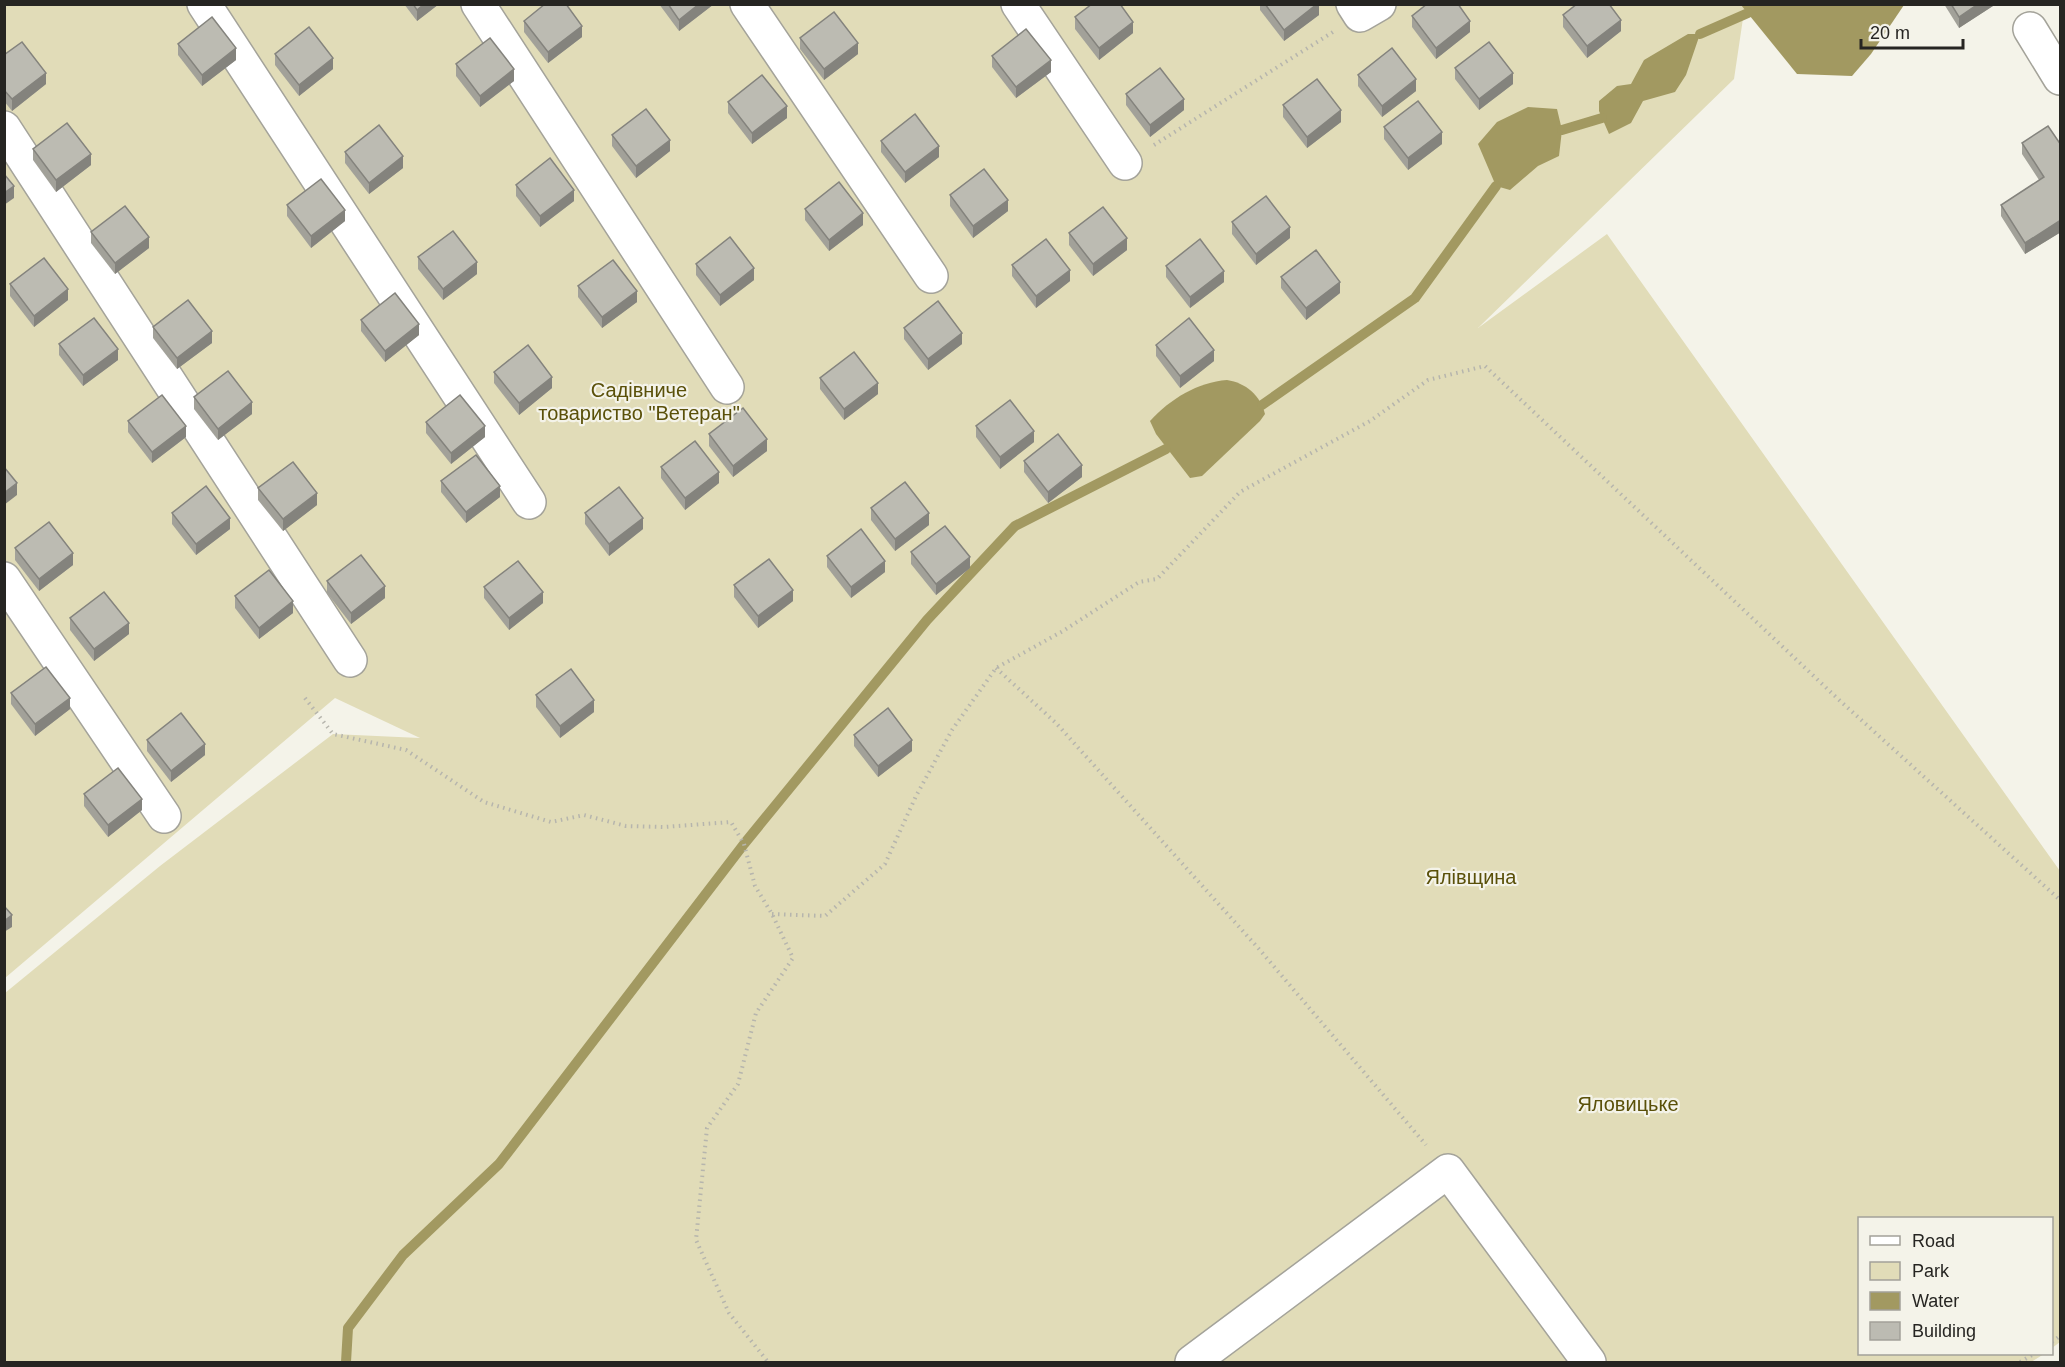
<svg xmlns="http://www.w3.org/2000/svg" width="2065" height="1367" viewBox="0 0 2065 1367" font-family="Arial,sans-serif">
	<rect width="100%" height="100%" fill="#f4f3e9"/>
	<polygon fill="#e1dcb8" points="5,5 1745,5 1734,79 1478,328 1607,234 2060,871 2060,1342 2052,1348 2052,1218 1860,1218 1860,1354 2044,1354 2031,1362 5,1362 5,993 160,866 333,734 420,738 335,698 5,978"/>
	<g fill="#a29961">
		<polygon points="1741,5 1904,5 1871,54 1852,76 1797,74"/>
		<polygon points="1688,34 1700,34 1686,75 1675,92 1643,101 1631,123 1609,134 1599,111 1599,101 1617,86 1631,84 1644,60"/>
		<polygon points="1528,107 1557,109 1562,130 1559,156 1538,166 1510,190 1496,186 1478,144 1497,122"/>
		<path d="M1227,380C1246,383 1260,395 1265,414L1260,421L1202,476L1190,478L1156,434L1150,421C1170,399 1198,382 1227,380Z"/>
	</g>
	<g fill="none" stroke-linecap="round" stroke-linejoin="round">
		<g stroke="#a29961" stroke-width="10">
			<polyline points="1700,34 1748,13"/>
			<polyline points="1562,130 1602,118"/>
			<polyline points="1262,405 1415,298 1496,186"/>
			<polyline points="346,1362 348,1328 403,1255 499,1164 744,844 927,620 1015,526 1166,449"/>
		</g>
		<defs>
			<g id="minor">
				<polyline points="204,4 529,502"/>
				<polyline points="478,4 727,387"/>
				<polyline points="747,4 931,276"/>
				<polyline points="1018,4 1125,163"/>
				<polyline points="1353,4 1360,15 1379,4"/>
				<polyline points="2030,29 2060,78"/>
				<polyline points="4,128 350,660"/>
				<polyline points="4,579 164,816"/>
				<polyline points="1192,1362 1448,1171 1589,1362"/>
			</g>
		</defs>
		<use href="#minor" stroke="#a4a39a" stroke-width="36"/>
		<g stroke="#b6b5ad" stroke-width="4" stroke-dasharray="1.5 4.5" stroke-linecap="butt">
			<polyline points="1154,145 1333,32"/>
			<polyline points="996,668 1056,723 1259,949 1426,1145"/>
			<polyline points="305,698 333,734 406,750 484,802 551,822 584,815 626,826 664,827 731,822 744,844 755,886 772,914 793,958 756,1013 738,1084 707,1128 696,1240 729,1313 768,1362"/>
			<polyline points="772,914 825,916 885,864 916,796 952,730 996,668 1063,631 1139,582 1157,579 1240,492 1370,421 1428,380 1485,366 1837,698 2060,900"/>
			<polyline points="2052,1342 2060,1336"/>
			<polyline points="2020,1362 2034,1354"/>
		</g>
		<use href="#minor" stroke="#fff" stroke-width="33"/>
	</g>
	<g fill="#a2a199">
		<polygon points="404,4 439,4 417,21"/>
		<polygon points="659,4 714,4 679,31"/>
		<polygon points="1260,4 1319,4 1319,15 1284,41 1260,10"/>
		<polygon points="1944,4 1996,4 1959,28"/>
		<polygon points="1563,15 1621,31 1587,58 1563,27"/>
		<polygon points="1412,16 1470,32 1436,59 1412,27"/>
		<polygon points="1075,17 1133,33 1099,60 1075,29"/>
		<polygon points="524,21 582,37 548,63 524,32"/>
		<polygon points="800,38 858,54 824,80 800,49"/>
		<polygon points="178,44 236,60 202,86 178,55"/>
		<polygon points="275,54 333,69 299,96 275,65"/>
		<polygon points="4,55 46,84 12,111 4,101"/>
		<polygon points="992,56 1051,72 1016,98 992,67"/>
		<polygon points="456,64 514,81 480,107 456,76"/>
		<polygon points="1455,68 1513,84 1479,110 1455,79"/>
		<polygon points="1358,75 1416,91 1382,117 1358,86"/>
		<polygon points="1126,94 1184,110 1150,137 1126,105"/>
		<polygon points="728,102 787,118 752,144 728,113"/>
		<polygon points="1283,105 1341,122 1307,148 1283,117"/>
		<polygon points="1384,127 1442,144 1408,170 1384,139"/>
		<polygon points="612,135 670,151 636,178 612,146"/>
		<polygon points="881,141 939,157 905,183 881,152"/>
		<polygon points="2022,143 2061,145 2061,232 2025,254 2001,216 2001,205 2039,180 2022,154"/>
		<polygon points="33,149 91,165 56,192 33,160"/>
		<polygon points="345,152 403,168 369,194 345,163"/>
		<polygon points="516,185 574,201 540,227 516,196"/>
		<polygon points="950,195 1008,211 973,238 950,206"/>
		<polygon points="287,205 345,221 311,248 287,216"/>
		<polygon points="805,209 863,225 829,251 805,220"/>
		<polygon points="1232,222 1290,238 1256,265 1232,234"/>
		<polygon points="91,232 149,248 115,274 91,243"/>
		<polygon points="1069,233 1127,250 1093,276 1069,245"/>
		<polygon points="418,257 477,274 443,300 418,269"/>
		<polygon points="696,264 754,280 720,306 696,275"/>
		<polygon points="1012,265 1070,281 1036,308 1012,276"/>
		<polygon points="1166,266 1224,282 1190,308 1166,277"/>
		<polygon points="1281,277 1340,293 1306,320 1281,288"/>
		<polygon points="10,284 68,300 34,327 10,296"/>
		<polygon points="578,286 637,302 602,328 578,297"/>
		<polygon points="361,320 419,335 385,362 361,331"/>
		<polygon points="153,327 212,343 177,369 153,338"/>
		<polygon points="904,328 962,344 928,370 904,339"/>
		<polygon points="59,344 118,360 83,386 59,355"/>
		<polygon points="1156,345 1214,361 1180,388 1156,356"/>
		<polygon points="494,372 552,388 519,415 494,383"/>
		<polygon points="820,378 878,394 844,420 820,389"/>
		<polygon points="194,397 252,414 218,440 194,409"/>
		<polygon points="128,421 186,437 152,463 128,432"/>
		<polygon points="426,422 485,437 451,464 426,433"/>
		<polygon points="976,426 1034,442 1000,469 976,437"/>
		<polygon points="709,434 767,451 733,477 709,446"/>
		<polygon points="1024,461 1082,477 1048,503 1024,472"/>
		<polygon points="661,467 719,483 685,510 661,478"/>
		<polygon points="441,481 500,497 466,523 441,492"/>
		<polygon points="258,488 317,505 283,531 258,500"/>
		<polygon points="871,508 929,525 895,551 871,520"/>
		<polygon points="172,513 230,529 196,555 172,524"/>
		<polygon points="585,513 643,529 609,556 585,524"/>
		<polygon points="15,548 73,565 39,591 15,560"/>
		<polygon points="911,552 970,568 936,595 911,564"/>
		<polygon points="827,556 885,572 851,598 827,567"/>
		<polygon points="327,581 385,598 351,624 327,593"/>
		<polygon points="734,585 793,601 758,628 734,597"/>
		<polygon points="484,587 543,603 509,630 484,598"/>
		<polygon points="235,596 293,613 259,639 235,608"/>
		<polygon points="70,618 129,634 94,661 70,630"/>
		<polygon points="11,693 70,709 35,736 11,704"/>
		<polygon points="536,695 594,712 560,738 536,707"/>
		<polygon points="854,735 912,751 878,777 854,746"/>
		<polygon points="147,740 205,755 171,782 147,751"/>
		<polygon points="84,794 142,810 108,837 84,806"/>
	</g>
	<g fill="#84837d">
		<polygon points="424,4 439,4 417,21 417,10"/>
		<polygon points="699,4 714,4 679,31 679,20"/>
		<polygon points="1317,4 1319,4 1319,15 1284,41 1284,30"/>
		<polygon points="1978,4 1996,4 1959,28 1959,17"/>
		<polygon points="1621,20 1621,31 1587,58 1587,46"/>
		<polygon points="1470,21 1470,32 1436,59 1436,48"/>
		<polygon points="1133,22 1133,33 1099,60 1099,48"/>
		<polygon points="582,26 582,37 548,63 548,52"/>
		<polygon points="858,43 858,54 824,80 824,69"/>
		<polygon points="236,48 236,60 202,86 202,75"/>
		<polygon points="333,58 333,69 299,96 299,85"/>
		<polygon points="1051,60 1051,72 1016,98 1016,87"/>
		<polygon points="514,69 514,81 480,107 480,96"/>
		<polygon points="46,73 46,84 12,111 12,99"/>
		<polygon points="1513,73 1513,84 1479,110 1479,99"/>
		<polygon points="1416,79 1416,91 1382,117 1382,106"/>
		<polygon points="1184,99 1184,110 1150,137 1150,125"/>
		<polygon points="787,106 787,118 752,144 752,133"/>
		<polygon points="1341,110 1341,122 1307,148 1307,137"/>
		<polygon points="1442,132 1442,144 1408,170 1408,158"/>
		<polygon points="670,140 670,151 636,178 636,166"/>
		<polygon points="939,146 939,157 905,183 905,172"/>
		<polygon points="91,154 91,165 56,192 56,180"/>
		<polygon points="403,156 403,168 369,194 369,183"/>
		<polygon points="14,186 14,198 4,205 4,193"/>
		<polygon points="574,190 574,201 540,227 540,216"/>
		<polygon points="1008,200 1008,211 973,238 973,226"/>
		<polygon points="345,210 345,221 311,248 311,236"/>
		<polygon points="863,213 863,225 829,251 829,240"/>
		<polygon points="2061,220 2061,232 2025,254 2025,243"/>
		<polygon points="1290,227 1290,238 1256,265 1256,254"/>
		<polygon points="149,237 149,248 115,274 115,263"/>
		<polygon points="1127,238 1127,250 1093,276 1093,264"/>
		<polygon points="477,262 477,274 443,300 443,289"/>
		<polygon points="754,268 754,280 720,306 720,295"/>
		<polygon points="1070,270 1070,281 1036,308 1036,296"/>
		<polygon points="1224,271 1224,282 1190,308 1190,297"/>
		<polygon points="1340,282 1340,293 1306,320 1306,308"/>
		<polygon points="68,289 68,300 34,327 34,316"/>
		<polygon points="637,291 637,302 602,328 602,317"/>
		<polygon points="419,324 419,335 385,362 385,351"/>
		<polygon points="212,331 212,343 177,369 177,358"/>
		<polygon points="962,333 962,344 928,370 928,359"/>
		<polygon points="118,349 118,360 83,386 83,375"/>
		<polygon points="1214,350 1214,361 1180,388 1180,376"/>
		<polygon points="552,377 552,388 519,415 519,403"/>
		<polygon points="878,383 878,394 844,420 844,409"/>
		<polygon points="252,402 252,414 218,440 218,429"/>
		<polygon points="186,426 186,437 152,463 152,452"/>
		<polygon points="485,426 485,437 451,464 451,453"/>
		<polygon points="1034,431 1034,442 1000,469 1000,457"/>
		<polygon points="767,439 767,451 733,477 733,466"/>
		<polygon points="1082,465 1082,477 1048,503 1048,492"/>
		<polygon points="719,472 719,483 685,510 685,498"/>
		<polygon points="17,483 17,495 4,505 4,493"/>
		<polygon points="500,486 500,497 466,523 466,512"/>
		<polygon points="317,493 317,505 283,531 283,519"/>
		<polygon points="929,513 929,525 895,551 895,539"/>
		<polygon points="230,518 230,529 196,555 196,544"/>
		<polygon points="643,518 643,529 609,556 609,544"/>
		<polygon points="73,553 73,565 39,591 39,579"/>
		<polygon points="970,557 970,568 936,595 936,584"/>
		<polygon points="885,561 885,572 851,598 851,587"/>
		<polygon points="385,586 385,598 351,624 351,613"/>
		<polygon points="793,590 793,601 758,628 758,616"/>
		<polygon points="543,592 543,603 509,630 509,618"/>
		<polygon points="293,601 293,613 259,639 259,628"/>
		<polygon points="129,623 129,634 94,661 94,649"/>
		<polygon points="70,698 70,709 35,736 35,724"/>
		<polygon points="594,700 594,712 560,738 560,726"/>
		<polygon points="912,740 912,751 878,777 878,766"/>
		<polygon points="205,744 205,755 171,782 171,771"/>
		<polygon points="142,799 142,810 108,837 108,825"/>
		<polygon points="12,915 12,927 4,932 4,921"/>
	</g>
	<g fill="#bcbbb2" stroke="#84837d" stroke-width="1.5">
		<polygon points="413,4 424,4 417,10"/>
		<polygon points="545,4 566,4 582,26 548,52 524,21"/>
		<polygon points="668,4 699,4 679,20"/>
		<polygon points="1092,4 1120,4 1133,22 1099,48 1075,17"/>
		<polygon points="1265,4 1317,4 1284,30"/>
		<polygon points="1427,4 1458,4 1470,21 1436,48 1412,16"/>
		<polygon points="1577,4 1609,4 1621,20 1587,46 1563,15"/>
		<polygon points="1951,4 1978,4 1959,17"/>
		<polygon points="834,12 858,43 824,69 800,38"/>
		<polygon points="212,17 236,48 202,75 178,44"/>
		<polygon points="309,27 333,58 299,85 275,54"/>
		<polygon points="1026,29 1051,60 1016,87 992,56"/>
		<polygon points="490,38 514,69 480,96 456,64"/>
		<polygon points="22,42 46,73 12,99 4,90 4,55"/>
		<polygon points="1489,42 1513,73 1479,99 1455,68"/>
		<polygon points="1392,48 1416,79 1382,106 1358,75"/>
		<polygon points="1160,68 1184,99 1150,125 1126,94"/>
		<polygon points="762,75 787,106 752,133 728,102"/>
		<polygon points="1317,79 1341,110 1307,137 1283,105"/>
		<polygon points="1418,101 1442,132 1408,158 1384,127"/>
		<polygon points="646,109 670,140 636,166 612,135"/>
		<polygon points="915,114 939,146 905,172 881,141"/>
		<polygon points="67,123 91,154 56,180 33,149"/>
		<polygon points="379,125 403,156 369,183 345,152"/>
		<polygon points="2048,126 2061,145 2061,220 2025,243 2001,205 2044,177 2022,143"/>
		<polygon points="550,158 574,190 540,216 516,185"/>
		<polygon points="984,169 1008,200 973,226 950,195"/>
		<polygon points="4,174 14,186 4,193"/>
		<polygon points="321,179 345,210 311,236 287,205"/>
		<polygon points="839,182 863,213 829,240 805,209"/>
		<polygon points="1266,196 1290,227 1256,254 1232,222"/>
		<polygon points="125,206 149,237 115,263 91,232"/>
		<polygon points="1103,207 1127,238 1093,264 1069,233"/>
		<polygon points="453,231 477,262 443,289 418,257"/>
		<polygon points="730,237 754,268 720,295 696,264"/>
		<polygon points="1046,239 1070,270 1036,296 1012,265"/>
		<polygon points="1200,239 1224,271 1190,297 1166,266"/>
		<polygon points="1316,250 1340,282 1306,308 1281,277"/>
		<polygon points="44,258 68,289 34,316 10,284"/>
		<polygon points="613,260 637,291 602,317 578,286"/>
		<polygon points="395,293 419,324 385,351 361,320"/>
		<polygon points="188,300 212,331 177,358 153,327"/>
		<polygon points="938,301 962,333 928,359 904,328"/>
		<polygon points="94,318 118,349 83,375 59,344"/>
		<polygon points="1189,318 1214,350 1180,376 1156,345"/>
		<polygon points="528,345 552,377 519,403 494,372"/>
		<polygon points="854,352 878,383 844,409 820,378"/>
		<polygon points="228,371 252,402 218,429 194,397"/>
		<polygon points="162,395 186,426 152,452 128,421"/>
		<polygon points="460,395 485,426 451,453 426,422"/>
		<polygon points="1010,400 1034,431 1000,457 976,426"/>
		<polygon points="743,408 767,439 733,466 709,434"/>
		<polygon points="1058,434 1082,465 1048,492 1024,461"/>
		<polygon points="695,441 719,472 685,498 661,467"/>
		<polygon points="476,455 500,486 466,512 441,481"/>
		<polygon points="293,462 317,493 283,519 258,488"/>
		<polygon points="4,467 17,483 4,493"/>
		<polygon points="905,482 929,513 895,539 871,508"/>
		<polygon points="206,486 230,518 196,544 172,513"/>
		<polygon points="619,487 643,518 609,544 585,513"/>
		<polygon points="49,522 73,553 39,579 15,548"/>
		<polygon points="945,526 970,557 936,584 911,552"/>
		<polygon points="861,529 885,561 851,587 827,556"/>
		<polygon points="361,555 385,586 351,613 327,581"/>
		<polygon points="769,559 793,590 758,616 734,585"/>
		<polygon points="518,561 543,592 509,618 484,587"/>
		<polygon points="269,570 293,601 259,628 235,596"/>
		<polygon points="104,592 129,623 94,649 70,618"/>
		<polygon points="46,667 70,698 35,724 11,693"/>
		<polygon points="571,669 594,700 560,726 536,695"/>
		<polygon points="888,708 912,740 878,766 854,735"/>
		<polygon points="181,713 205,744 171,771 147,740"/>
		<polygon points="118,768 142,799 108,825 84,794"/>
		<polygon points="4,906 12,915 4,921"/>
	</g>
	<g text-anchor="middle" stroke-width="4.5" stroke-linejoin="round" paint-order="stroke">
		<g font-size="20" fill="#5a5009" stroke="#f4f3e9">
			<text x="639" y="397">Садівниче<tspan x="639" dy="23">товариство "Ветеран"</tspan></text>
			<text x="1471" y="884">Ялівщина</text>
			<text x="1628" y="1111">Яловицьке</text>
		</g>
	</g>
	<rect width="2065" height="1367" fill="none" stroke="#262522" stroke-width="12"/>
	<rect x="1858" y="1217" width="195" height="138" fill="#f4f3e9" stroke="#a2a199" stroke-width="1.5"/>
	<rect x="1870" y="1236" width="30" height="9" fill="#ffffff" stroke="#a2a199" stroke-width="1.5"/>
	<text x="1912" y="1247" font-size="18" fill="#262522">Road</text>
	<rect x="1870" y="1262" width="30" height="18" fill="#e1dcb8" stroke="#a2a199" stroke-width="1.5"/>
	<text x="1912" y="1277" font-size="18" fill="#262522">Park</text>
	<rect x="1870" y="1292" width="30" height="18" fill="#a29961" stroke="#a2a199" stroke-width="1.5"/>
	<text x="1912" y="1307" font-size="18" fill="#262522">Water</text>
	<rect x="1870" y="1322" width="30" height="18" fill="#bcbbb2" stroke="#a2a199" stroke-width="1.5"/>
	<text x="1912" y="1337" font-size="18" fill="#262522">Building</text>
	<path d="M1861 39v9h102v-9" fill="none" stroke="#262522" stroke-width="3"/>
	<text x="1870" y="39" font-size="18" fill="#262522" stroke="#f4f3e9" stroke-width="4.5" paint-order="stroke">20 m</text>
</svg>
